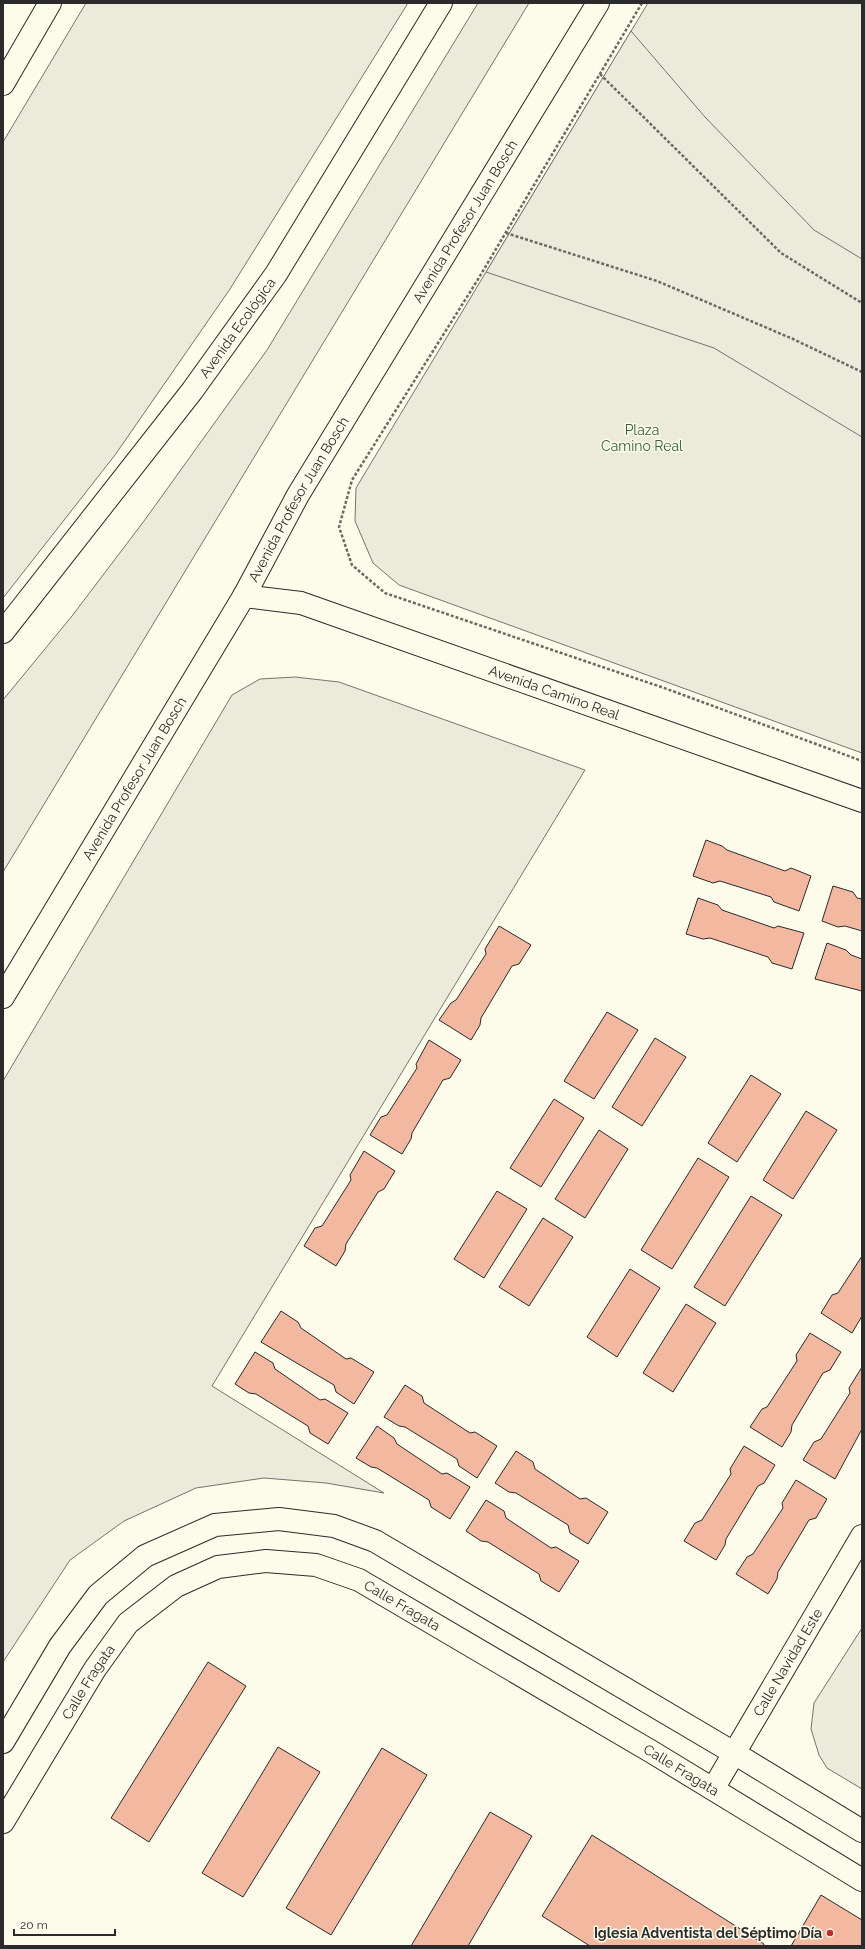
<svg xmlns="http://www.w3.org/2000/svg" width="865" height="1949" viewBox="0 0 865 1949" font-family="Raleway,sans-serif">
	<rect width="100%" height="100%" fill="#fdfbea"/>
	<g fill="#ecebdb" stroke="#74746e">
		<polygon points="86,3 408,3 230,289 115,455 3,598 3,142"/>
		<polygon points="478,3 529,3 3,872 3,700 72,616 144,521 267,350"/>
		<polygon points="648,3 862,3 862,753 399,585 373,563 355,521 356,488"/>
		<polygon points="295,677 339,682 585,770 212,1386 384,1493 326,1483 264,1478 196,1488 124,1521 70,1560 3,1662 3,1081 232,695 260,679"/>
		<polygon points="862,1628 862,1789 827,1768 819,1755 811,1729 814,1703"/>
	</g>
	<polygon fill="#eceadb" stroke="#74746e" points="631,31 705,117 814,230 862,259 862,437 714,348 486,272"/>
	<g fill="#f2b8a0" stroke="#2b2b2b">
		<polygon points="706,840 722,846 727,850 785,871 791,868 811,876 799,911 774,902 771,897 720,881 713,883 693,876"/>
		<polygon points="833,886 853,892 857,898 862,899 862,931 845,926 838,927 822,921"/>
		<polygon points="698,898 718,905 722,910 774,928 778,926 804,933 792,969 772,963 768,957 710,938 703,939 686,934"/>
		<polygon points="499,926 531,945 519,964 512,966 481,1018 480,1025 471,1040 439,1020 451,1003 456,1000 486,954 485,949"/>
		<polygon points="827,943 846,950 851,955 862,959 862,991 815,979"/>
		<polygon points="607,1012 638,1030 594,1099 564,1081"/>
		<polygon points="655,1038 686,1057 642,1126 612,1107"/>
		<polygon points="429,1040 461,1060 450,1078 443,1080 412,1133 411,1139 402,1154 370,1135 381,1117 387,1115 417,1068 416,1064"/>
		<polygon points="751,1075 781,1094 737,1162 708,1143"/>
		<polygon points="554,1099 584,1118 541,1187 510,1168"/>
		<polygon points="806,1111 837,1130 793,1199 763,1180"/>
		<polygon points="599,1130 628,1149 585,1218 555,1199"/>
		<polygon points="364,1151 395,1171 384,1189 378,1192 346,1244 345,1251 336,1266 304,1246 315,1228 322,1226 351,1180 350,1175"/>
		<polygon points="698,1158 729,1177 672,1269 641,1250"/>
		<polygon points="497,1191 527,1209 484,1278 454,1259"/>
		<polygon points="751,1196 782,1215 725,1306 694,1287"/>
		<polygon points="543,1218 573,1237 529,1306 499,1287"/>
		<polygon points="862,1256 862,1316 852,1333 821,1313 832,1295 838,1293"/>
		<polygon points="630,1269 660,1288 617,1357 587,1337"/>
		<polygon points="686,1304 716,1323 673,1392 643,1373"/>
		<polygon points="281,1311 298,1322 301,1328 346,1359 351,1358 374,1372 354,1404 336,1392 334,1385 261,1342"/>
		<polygon points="810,1333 841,1352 830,1370 823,1373 792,1425 791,1432 782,1447 750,1427 762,1409 767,1407 797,1361 796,1355"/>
		<polygon points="255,1352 273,1363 275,1369 320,1400 325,1399 348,1413 328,1444 310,1433 308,1426 256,1394 249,1393 235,1384"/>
		<polygon points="862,1367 862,1429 835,1479 803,1460 814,1442 821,1439 850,1393 849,1388"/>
		<polygon points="405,1385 422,1396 424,1403 470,1433 475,1432 497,1446 477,1478 459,1466 457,1459 405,1427 399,1426 384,1417"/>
		<polygon points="377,1426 394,1438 397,1444 442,1474 447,1473 470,1487 450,1519 431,1507 429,1500 377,1468 371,1467 356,1458"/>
		<polygon points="744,1446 775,1465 764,1483 758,1486 726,1539 725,1545 716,1560 684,1541 695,1523 702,1520 731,1474 730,1469"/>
		<polygon points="516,1451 533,1462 535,1469 580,1499 586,1498 608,1512 588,1544 570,1533 568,1525 516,1493 509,1492 495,1483"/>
		<polygon points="796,1480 827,1499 816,1518 809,1520 778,1572 777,1579 768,1594 736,1574 747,1557 753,1554 783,1508 782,1503"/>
		<polygon points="486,1500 504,1511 506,1518 551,1548 556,1547 579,1561 559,1592 541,1581 539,1574 488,1542 481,1541 466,1531"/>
		<polygon points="208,1662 246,1686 149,1842 111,1818"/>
		<polygon points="278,1747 320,1772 243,1897 202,1873"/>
		<polygon points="382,1748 427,1775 331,1935 286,1908"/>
		<polygon points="490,1812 532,1836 468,1946 411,1946"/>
		<polygon points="592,1835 764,1944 763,1946 590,1946 542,1916"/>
		<polygon points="821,1895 862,1920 862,1946 791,1946"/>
	</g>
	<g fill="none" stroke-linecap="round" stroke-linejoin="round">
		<defs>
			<g id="minor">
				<path id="s1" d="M244,596L301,603L862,801"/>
				<path id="s2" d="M3,997L244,596L298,495L598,3"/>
				<polyline points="3,1742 60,1646 98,1595 145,1556 215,1525 279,1519 334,1526 375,1541 734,1753 862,1831"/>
				<path id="s3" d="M713,1789L862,1536"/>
				<path id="s4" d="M3,1822L95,1669L128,1623L176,1586L218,1567L266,1561L316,1565L359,1580L652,1752L862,1880"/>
			</g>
			<g id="major">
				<polyline points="3,84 50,3"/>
				<path id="s5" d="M3,632L192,391L276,274L441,3"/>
			</g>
		</defs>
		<use href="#minor" stroke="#2b2b2b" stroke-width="24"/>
		<use href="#major" stroke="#2b2b2b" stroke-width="24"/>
		<g stroke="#6a6964" stroke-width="2.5" stroke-dasharray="3 2" stroke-linecap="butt">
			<polyline points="642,3 477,281 352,480 339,527 352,565 385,593 667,689 862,761"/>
			<polyline points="600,74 781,253 862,303"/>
			<polyline points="506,233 657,281 793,339 862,372"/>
		</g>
		<use href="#minor" stroke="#fdfbea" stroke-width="22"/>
		<use href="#major" stroke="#fdfbea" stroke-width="22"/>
	</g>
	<circle fill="#c62828" stroke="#fdfbea" stroke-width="1.5" cx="830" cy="1933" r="4"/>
	<g text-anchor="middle" stroke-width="3" stroke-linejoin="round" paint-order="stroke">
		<g font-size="14" fill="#2b2b2b" stroke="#fdfbea">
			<text dy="5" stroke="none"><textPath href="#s2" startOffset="903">Avenida Profesor Juan Bosch</textPath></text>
			<text dy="5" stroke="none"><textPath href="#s5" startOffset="384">Avenida Ecológica</textPath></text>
			<text dy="5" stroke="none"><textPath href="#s2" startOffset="579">Avenida Profesor Juan Bosch</textPath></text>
			<text dy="5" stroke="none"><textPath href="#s1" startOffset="326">Avenida Camino Real</textPath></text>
			<text dy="5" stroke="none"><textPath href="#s2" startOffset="255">Avenida Profesor Juan Bosch</textPath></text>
			<text dy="5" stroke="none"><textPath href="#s4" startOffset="536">Calle Fragata</textPath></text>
			<text dy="5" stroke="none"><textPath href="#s3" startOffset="147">Calle Navidad Este</textPath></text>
			<text dy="5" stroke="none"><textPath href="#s4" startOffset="164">Calle Fragata</textPath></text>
			<text dy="5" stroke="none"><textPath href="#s4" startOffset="860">Calle Fragata</textPath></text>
		</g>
		<g font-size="14" fill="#34623c" stroke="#fdfbea">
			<text x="642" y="435">Plaza<tspan x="642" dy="16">Camino Real</tspan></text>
		</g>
		<g font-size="14" font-weight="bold" fill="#2b2b2b" stroke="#fdfbea" text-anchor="end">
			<text x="822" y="1938">Iglesia Adventista del Séptimo Día</text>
		</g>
	</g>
	<rect width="865" height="1949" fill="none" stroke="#2b2b2b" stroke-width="8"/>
	<path d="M14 1929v6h101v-6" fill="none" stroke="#2b2b2b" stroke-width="2"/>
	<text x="20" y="1929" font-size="12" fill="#2b2b2b" stroke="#fdfbea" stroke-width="3" paint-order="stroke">20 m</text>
</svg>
